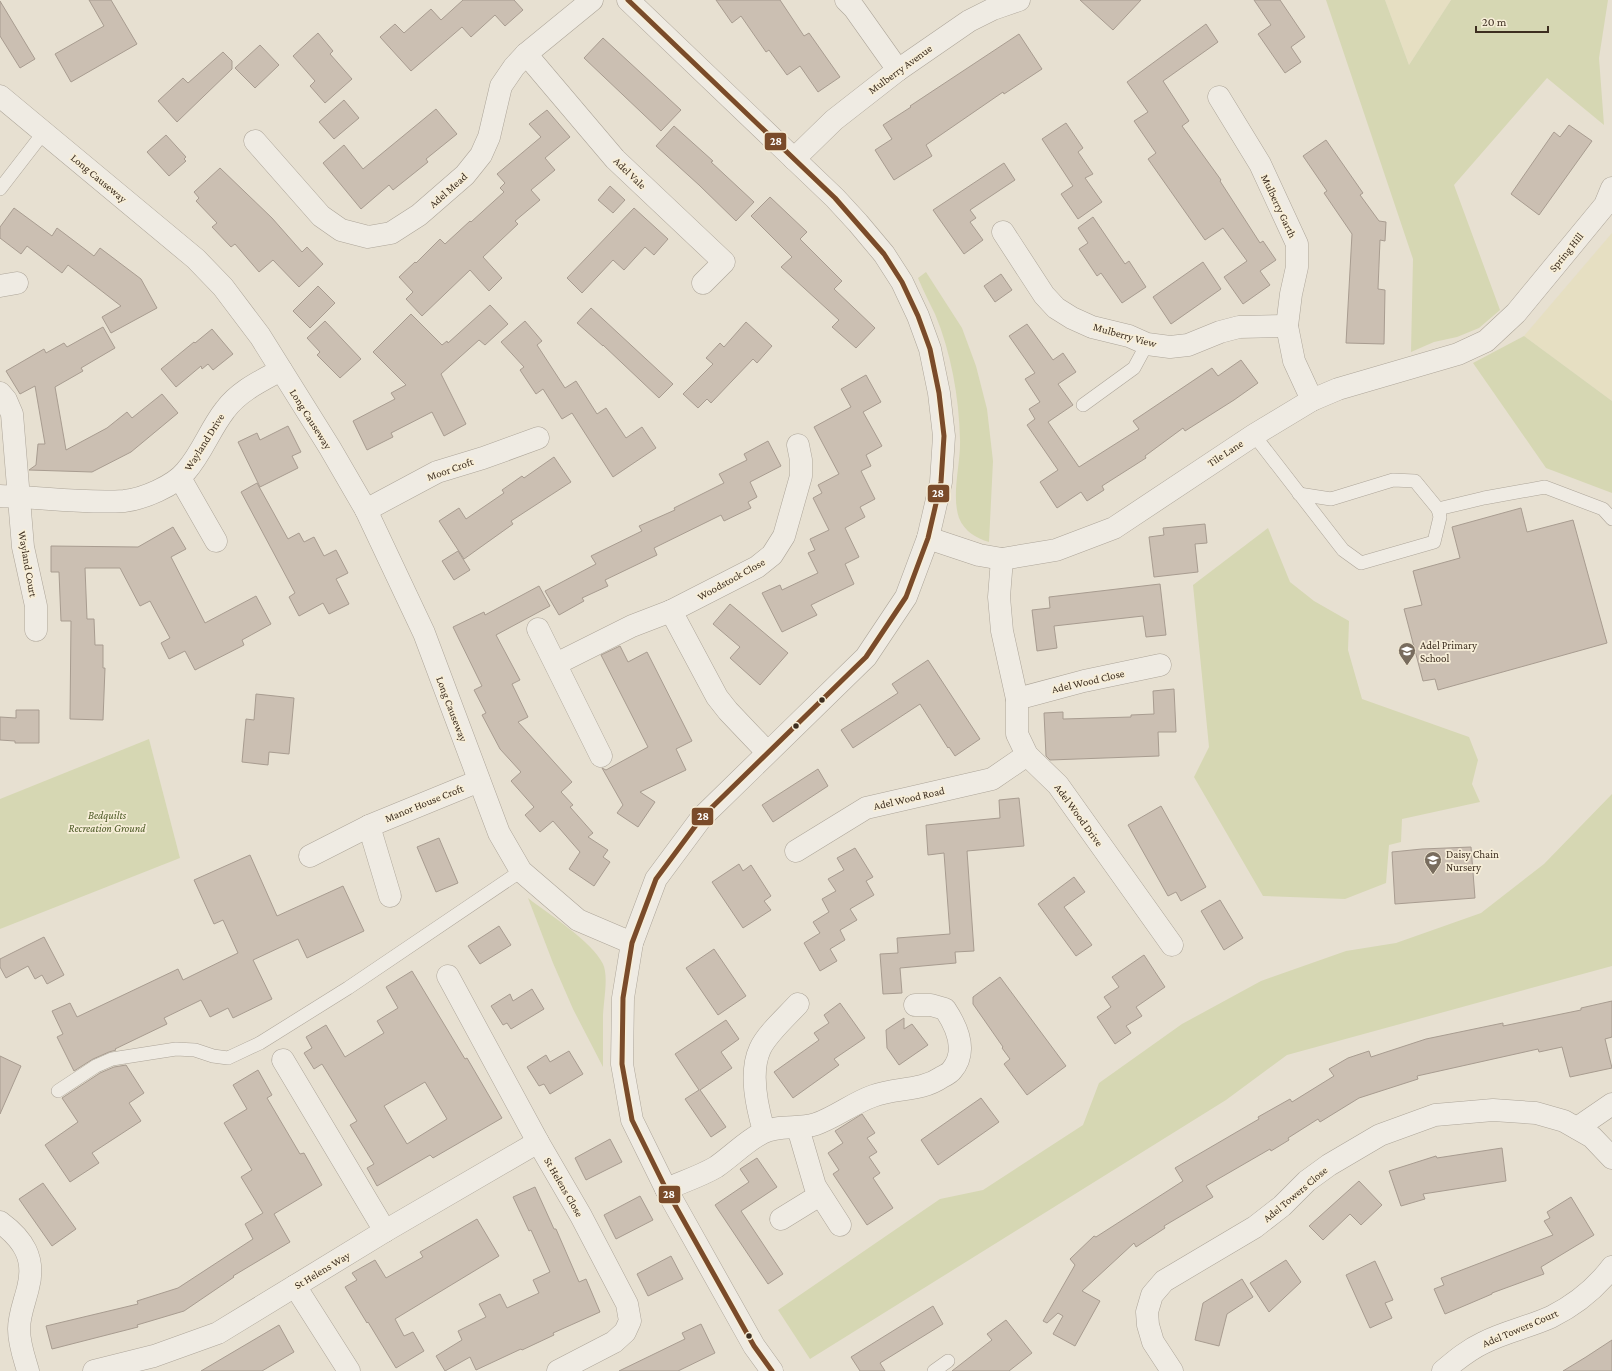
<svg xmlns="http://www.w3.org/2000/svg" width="1612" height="1371" viewBox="0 0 1612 1371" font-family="'Crimson Pro',serif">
	<rect width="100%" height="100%" fill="#e7e0d1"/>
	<g fill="#e6dfc2">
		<polygon points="1385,0 1451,0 1409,65"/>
		<polygon points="1612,233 1612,401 1524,336"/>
	</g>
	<g fill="#d6d7b3">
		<polygon points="1326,0 1385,0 1409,65 1451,0 1608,0 1599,58 1604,125 1547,78 1454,185 1500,310 1479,328 1457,337 1434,342 1411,352 1413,259"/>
		<path d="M926,272L962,328L976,366L987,409L993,461L989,542C976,538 965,532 959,518C951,495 961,463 960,439C959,397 951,352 935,314C929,302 923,290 918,278Z"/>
		<polygon points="1524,336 1612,401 1612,493 1546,468 1473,363"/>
		<polygon points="1268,528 1290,582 1314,601 1349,621 1348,650 1362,699 1469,737 1478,760 1472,784 1480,802 1402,819 1401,842 1389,845 1386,883 1345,899 1263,896 1194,777 1209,747 1193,585"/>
		<polygon points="149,739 180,858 0,929 0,799"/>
		<polygon points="1612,794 1612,966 1287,1055 1226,1100 810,1359 778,1310 940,1199 983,1190 1083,1125 1099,1083 1182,1024 1261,981 1346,951 1396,943 1481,913 1544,864"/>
		<path d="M528,898C548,914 592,941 603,964C609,977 603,1003 603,1018C603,1034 603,1051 603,1067L573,1009L553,963Z"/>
	</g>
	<g fill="#cbbfb2" stroke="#a89c90" fill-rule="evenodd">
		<polygon points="89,0 111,0 137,44 71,82 55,54 104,26"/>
		<polygon points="463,0 514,0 523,10 505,26 495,15 471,37 462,27 411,71 380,37 395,24 404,33 431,9 441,20"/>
		<polygon points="716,0 780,0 804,36 809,33 840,77 818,92 800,66 787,75 769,50 766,52 741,16 732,23"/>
		<polygon points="1080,0 1141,0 1113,30"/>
		<polygon points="1254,0 1280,0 1305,37 1291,47 1301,62 1285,73 1258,34 1271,25"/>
		<polygon points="0,1 35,59 20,68 0,36"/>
		<polygon points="1206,24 1218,42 1163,81 1189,121 1182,126 1221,180 1220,181 1260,243 1263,241 1276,260 1260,271 1270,285 1243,304 1224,277 1247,261 1223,228 1205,240 1148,159 1156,153 1134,121 1148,112 1127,82"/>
		<polygon points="318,33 333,51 330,54 352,79 325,103 310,86 315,81 293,56"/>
		<polygon points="1019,34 1042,69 1004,94 1003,92 926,145 932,156 894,180 875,150 892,139 883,125 911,107 910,106"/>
		<polygon points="603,38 681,110 661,131 584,58"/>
		<polygon points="260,45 279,65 255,88 235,68"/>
		<polygon points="223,52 232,61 232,69 177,122 158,101 183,78 188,83"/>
		<polygon points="344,100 359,118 334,139 319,122"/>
		<polygon points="436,109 457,134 426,159 428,162 393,190 389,185 361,209 323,163 344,145 363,169"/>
		<polygon points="547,110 570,137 545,158 555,170 531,190 540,200 515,221 518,224 483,257 502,278 489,291 470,270 422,316 406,299 413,292 399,277 415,262 416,263 440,239 445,244 470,221 471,222 504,192 500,188 505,183 497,174 541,137 529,124"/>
		<polygon points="1066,123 1083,148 1078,152 1093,174 1085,178 1102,202 1078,219 1061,194 1073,186 1042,139"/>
		<polygon points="1569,125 1592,141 1539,215 1511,194 1554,132 1560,137"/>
		<polygon points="674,126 713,161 711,162 754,202 736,221 699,185 656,146"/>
		<polygon points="166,135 186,157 184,159 186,161 169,176 147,152"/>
		<polygon points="1326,140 1363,193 1360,195 1379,221 1386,222 1385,241 1380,240 1378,289 1385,290 1384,344 1346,343 1352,234 1324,193 1327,191 1303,156"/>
		<polygon points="1004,163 1015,180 970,210 976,218 970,222 983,240 964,254 933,210"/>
		<polygon points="220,168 272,218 302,252 307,247 323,264 299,287 273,260 259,272 235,244 231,247 212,227 217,223 196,201 199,198 194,192"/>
		<polygon points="610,186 625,200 613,213 598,200"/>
		<polygon points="770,197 807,232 800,239 842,281 834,289 875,328 856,348 832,327 839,320 781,267 792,257 751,216"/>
		<polygon points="14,208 52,236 57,228 94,256 100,248 141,279 157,308 111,333 102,317 121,306 68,265 62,273 27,246 21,254 0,238 0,227"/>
		<polygon points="634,208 668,239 654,255 645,247 624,270 613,260 582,293 567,278"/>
		<polygon points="1093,217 1125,264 1129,261 1146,287 1122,303 1101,273 1097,276 1079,249 1088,243 1078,228"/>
		<polygon points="1203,262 1221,289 1171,324 1153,297"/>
		<polygon points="1001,274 1012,290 995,302 984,286"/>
		<polygon points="318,286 335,303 310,328 293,311"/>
		<polygon points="490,305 508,324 485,345 479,340 441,374 466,424 444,436 432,412 391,433 393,437 367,450 353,421 395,399 391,393 406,385 373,352 411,314 442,345 447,341 448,343"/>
		<polygon points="591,308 673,384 659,398 603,345 603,346 577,323"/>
		<polygon points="325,321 361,359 340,378 317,355 320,352 307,338"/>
		<polygon points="525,321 542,341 537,345 565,388 576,381 597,414 606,408 626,438 642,427 656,448 613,477 572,413 562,419 543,389 536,394 520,370 524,367 501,342"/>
		<polygon points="746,322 772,346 757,363 753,359 711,403 707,399 698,408 683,394 713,364 706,358 720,343 724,347"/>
		<polygon points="1027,324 1053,360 1063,353 1076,372 1058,384 1073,405 1048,422 1079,467 1139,429 1133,421 1212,368 1218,376 1241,360 1258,383 1234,400 1185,431 1183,428 1145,456 1146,458 1102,486 1104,490 1087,501 1081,492 1057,508 1040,482 1058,470 1027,425 1035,419 1029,409 1040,402 1025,379 1035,373 1009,336"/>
		<polygon points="103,327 115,348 81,368 83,371 55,387 66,450 107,428 127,412 132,418 162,394 178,413 131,452 92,472 29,470 36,465 38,444 45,444 35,386 20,394 6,371 44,349 46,353 64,343 67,347"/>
		<polygon points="212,329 233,354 213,370 208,364 202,369 201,366 176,387 161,369 194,342 195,343"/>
		<polygon points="866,375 881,402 863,412 882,446 866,455 871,466 861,471 875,499 860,507 865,517 845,528 859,557 845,564 854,584 811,605 817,615 782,632 762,593 780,585 782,590 818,573 808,553 815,550 810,539 829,530 813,498 822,493 818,485 839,474 814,427 851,407 841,389"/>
		<polygon points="288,426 301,452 292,456 298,468 260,487 238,442 257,433 260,440"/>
		<polygon points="768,441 781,466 750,482 757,497 748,502 751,508 724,521 721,515 654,548 657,555 605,580 608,586 582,598 584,601 559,615 545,591 596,564 591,556 642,531 639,526 675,510 674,508 724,483 719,474 747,460 744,454"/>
		<polygon points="554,457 571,482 511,521 513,524 464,559 439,521 459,508 466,519 504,493 502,490 522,476 524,478"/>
		<polygon points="257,483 288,539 299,533 304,542 314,537 324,556 336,550 348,573 336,579 349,604 329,614 323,603 299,616 289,597 295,593 241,492"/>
		<polygon points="1521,508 1527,532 1573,520 1607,643 1438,690 1435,679 1423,681 1404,609 1422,605 1413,571 1460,558 1452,527"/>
		<polygon points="1205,524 1207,543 1195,544 1198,572 1154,577 1149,537 1164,535 1163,528"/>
		<polygon points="173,527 186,549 171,557 205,623 256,596 271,624 242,640 244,645 195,670 185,651 169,659 161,643 170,638 150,601 140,606 120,568 85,568 87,619 94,619 95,645 103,645 103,668 105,668 103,720 70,719 71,621 61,621 59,572 51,572 51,546 138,547"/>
		<polygon points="458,551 470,570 454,580 442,561"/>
		<polygon points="1160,584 1166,635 1146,637 1143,616 1054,626 1057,648 1037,651 1032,610 1050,608 1049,597"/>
		<polygon points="539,586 550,606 496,635 520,680 512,684 528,717 518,722 572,782 561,792 573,805 570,807 593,833 588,837 608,850 603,857 610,862 594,886 569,869 580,852 553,821 540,832 525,815 534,807 511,781 521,772 500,749 482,715 486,713 474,690 482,686 453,627 484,612 485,615"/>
		<polygon points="730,604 788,653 760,685 730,658 740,647 713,624"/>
		<polygon points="620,646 628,662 647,652 692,741 676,749 686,770 640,792 655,802 638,827 617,813 623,805 602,768 606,770 648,747 601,655"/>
		<polygon points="928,660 980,739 955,756 949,747 948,748 920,704 853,748 841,730 898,693 892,684"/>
		<polygon points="1174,689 1176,732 1158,732 1159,756 1050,760 1046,756 1044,713 1063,712 1063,719 1131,717 1131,715 1154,714 1153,691"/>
		<polygon points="256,694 294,698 289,754 269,752 268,765 242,762 246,719 254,720"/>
		<polygon points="16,710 39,710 39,743 15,743 15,741 0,740 0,717 16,718"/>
		<polygon points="818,769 828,786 773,822 762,805"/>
		<polygon points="1019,798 1024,846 967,851 974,951 955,952 956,963 900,968 902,993 883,994 880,954 898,953 897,938 950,934 944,853 928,855 926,825 1000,818 999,800"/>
		<polygon points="1161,806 1206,887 1181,901 1176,892 1168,896 1128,825"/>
		<polygon points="439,838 458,883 436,892 417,847"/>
		<polygon points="1471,847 1475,898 1395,904 1392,852 1422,849"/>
		<polygon points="855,848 873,877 866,881 874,895 850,909 857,920 840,930 845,940 830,949 837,961 820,971 804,943 820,933 813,922 829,912 822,899 836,891 828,879 844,870 837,858"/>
		<polygon points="250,855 277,916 343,886 364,931 307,958 298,939 253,960 272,999 233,1018 228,1008 210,1017 201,1000 164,1018 167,1024 115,1049 116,1050 109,1052 93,1059 74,1071 57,1037 63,1034 52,1011 70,1003 77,1017 178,969 183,980 238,953 223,920 214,924 194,880"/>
		<polygon points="739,864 743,871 751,865 771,896 764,901 771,910 743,928 712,882"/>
		<polygon points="1074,877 1085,892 1064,907 1092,945 1076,956 1038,904"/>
		<polygon points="1220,900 1243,938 1224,950 1201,911"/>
		<polygon points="499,926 511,945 480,964 468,946"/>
		<polygon points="44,937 64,975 47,984 42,975 35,979 28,966 6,978 0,967 0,959"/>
		<polygon points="714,949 746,996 718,1015 686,968"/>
		<polygon points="1144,955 1165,987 1136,1007 1142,1016 1126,1026 1131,1033 1115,1044 1097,1017 1111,1007 1104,997 1119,987 1112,977"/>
		<path d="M412,971L465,1059L467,1058L502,1118L433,1158L430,1155L377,1186L367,1168L374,1164L350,1125L357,1121L322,1064L314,1069L304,1053L312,1048L306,1037L326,1025L345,1057L384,1033L377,1021L398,1008L386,987ZM425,1082L447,1119L407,1144L384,1106Z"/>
		<polygon points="1000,977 1066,1066 1027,1095 1004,1064 1010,1059 1002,1048 1003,1047 973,1004 973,997"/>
		<polygon points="532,989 544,1009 511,1029 507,1023 503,1025 491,1006 510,994 513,1001"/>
		<polygon points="1612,1001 1612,1037 1605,1039 1612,1068 1570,1077 1562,1047 1539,1052 1538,1049 1417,1076 1418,1079 1359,1098 1320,1122 1318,1119 1288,1138 1289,1140 1271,1151 1270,1149 1206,1186 1213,1197 1164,1226 1165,1228 1136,1247 1134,1243 1082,1291 1100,1301 1075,1346 1053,1334 1063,1316 1058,1313 1047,1323 1043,1321 1075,1265 1070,1259 1094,1236 1096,1237 1183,1181 1175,1168 1259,1119 1258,1117 1290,1099 1292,1102 1334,1076 1329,1069 1348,1058 1369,1051 1371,1057 1426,1039 1503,1023 1503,1026 1581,1010 1581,1008"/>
		<polygon points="840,1003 865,1038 834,1059 839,1065 793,1098 774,1072 819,1040 814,1033 829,1023 824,1015"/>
		<polygon points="904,1018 904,1029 912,1024 928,1045 899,1065 887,1048 886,1030"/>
		<polygon points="726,1020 739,1039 721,1052 732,1068 700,1090 726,1127 711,1137 685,1099 699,1090 675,1054"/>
		<polygon points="569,1051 583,1074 550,1094 544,1084 539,1086 527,1067 546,1055 550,1062"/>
		<polygon points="0,1056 21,1066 0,1114"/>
		<polygon points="126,1065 144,1093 129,1103 141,1121 92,1153 99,1163 70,1182 45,1145 78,1122 62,1098 100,1073 114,1067"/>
		<polygon points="258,1070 272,1095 267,1098 300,1154 304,1153 322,1185 274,1214 290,1242 233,1276 234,1277 184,1311 137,1325 138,1327 52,1349 46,1326 138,1304 137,1301 178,1288 253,1239 245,1224 263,1213 241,1177 252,1170 224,1123 247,1109 233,1085"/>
		<polygon points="981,1098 999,1122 938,1165 921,1140"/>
		<polygon points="862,1114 875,1133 867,1138 877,1152 869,1157 880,1173 873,1178 893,1208 867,1225 833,1174 839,1170 828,1153 843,1143 835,1131"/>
		<polygon points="610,1139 622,1162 586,1180 575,1158"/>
		<polygon points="1502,1148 1506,1181 1423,1194 1425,1199 1401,1206 1389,1171 1436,1156 1437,1158"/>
		<polygon points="757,1158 777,1187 741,1211 783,1274 768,1284 715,1205 749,1182 740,1169"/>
		<polygon points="1359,1181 1382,1205 1361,1225 1350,1214 1323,1240 1309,1226"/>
		<polygon points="43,1183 76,1229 52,1246 19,1199"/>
		<polygon points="535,1187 554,1229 556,1229 579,1282 586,1279 600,1312 553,1333 554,1335 522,1350 521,1349 476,1370 470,1357 445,1371 436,1356 462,1340 458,1331 486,1317 479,1304 500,1294 507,1308 539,1293 533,1280 550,1272 531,1230 529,1231 513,1197"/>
		<polygon points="640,1196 653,1220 616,1239 604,1215"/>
		<polygon points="1571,1197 1594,1235 1541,1267 1544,1274 1492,1293 1492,1294 1445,1314 1434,1289 1444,1285 1441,1278 1553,1235 1544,1221 1550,1218 1547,1212"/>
		<polygon points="477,1219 499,1256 395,1319 404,1336 413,1332 424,1351 396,1368 368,1322 367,1323 345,1287 357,1280 352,1273 375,1260 386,1278 423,1257 420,1252"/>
		<polygon points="671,1256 683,1279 648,1296 637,1274"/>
		<polygon points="1286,1260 1301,1282 1269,1312 1250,1283"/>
		<polygon points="1375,1261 1393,1300 1385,1303 1392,1318 1370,1328 1346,1275"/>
		<polygon points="1242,1279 1253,1297 1227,1314 1219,1346 1195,1340 1203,1303"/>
		<polygon points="933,1306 943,1324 880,1363 885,1371 860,1371 851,1357"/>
		<polygon points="1006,1320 1032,1353 1009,1371 952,1371 992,1340 987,1334"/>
		<polygon points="701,1324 715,1353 678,1371 619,1371 685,1339 682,1333"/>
		<polygon points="279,1325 294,1352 262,1371 201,1371"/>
		<polygon points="1612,1340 1612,1371 1563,1371 1586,1357"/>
	</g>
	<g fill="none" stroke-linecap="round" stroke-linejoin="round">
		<defs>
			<g id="lane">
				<polyline points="0,189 44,132"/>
				<polyline points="1083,405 1134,368 1147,344"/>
				<polyline points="1254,435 1343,550 1361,563 1434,542 1440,517 1438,509 1484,498 1545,487 1603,509 1612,519"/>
				<polyline points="1299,494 1331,499 1393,480 1415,481 1438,509"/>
				<polyline points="58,1091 96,1066 112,1059 176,1049 195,1050 213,1056 228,1058 260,1043 348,988 521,871"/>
				<polyline points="934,1371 948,1361"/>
			</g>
			<g id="street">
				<polyline points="628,0 835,198 858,223 884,254 902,282 918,316 930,349 939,393 944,436 941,482 928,538 906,597 866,657 702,817 656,879 632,943 623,998 622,1064 632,1120 666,1189 754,1346 772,1371"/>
				<polyline points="846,0 854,8 898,70"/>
				<polyline points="526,54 615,159 724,262 703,283"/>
				<polyline points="0,96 196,259 223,287 260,336 330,448 366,510 424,633 499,833 521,871 578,920 632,943"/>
				<polyline points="1219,97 1260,164 1297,244 1297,267 1291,294 1287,326 1294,361 1312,400"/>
				<polyline points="255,141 321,216 341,230 368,237 391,233 419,215 465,175 481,155 489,137 501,86 514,67 526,54 592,0"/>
				<polyline points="794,159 834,120 898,70 969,21 993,9 1019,0"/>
				<polyline points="1003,232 1044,295 1056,308 1072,318 1092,327 1129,336 1147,344 1170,347 1188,345 1220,332 1239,327 1287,326"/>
				<polyline points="0,286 17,283"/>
				<polyline points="0,393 6,400 12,414 23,547 36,606 36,630"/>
				<polyline points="180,478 216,541"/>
				<path d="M0,496C41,497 83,504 124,501C143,499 174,486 186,471C202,453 210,429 225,410C239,391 261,381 281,370"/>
				<polyline points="366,510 437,472 483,458 538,438"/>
				<polyline points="928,538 979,555 1002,559 1056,550 1114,528 1254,435 1312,400 1338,389 1458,354 1486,341 1516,313 1605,205 1612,188"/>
				<polyline points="1002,559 999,597 1002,631 1017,699 1017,734 1027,755 1058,785 1172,945"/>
				<polyline points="671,611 717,697 728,711 767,752"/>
				<polyline points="538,629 601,756"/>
				<polyline points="556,664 632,626 671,611 757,567 772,555 784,536 801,476 801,460 798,445"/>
				<polyline points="1017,699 1084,681 1160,665"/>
				<polyline points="369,826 390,896"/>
				<polyline points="796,851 866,808 992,779 1027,755"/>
				<polyline points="310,856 369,826 479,781"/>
				<polyline points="448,976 538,1142 581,1216 627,1304 630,1321 625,1332 614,1342 558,1371"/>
				<polyline points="283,1060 385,1231"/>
				<polyline points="798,1128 815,1186 840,1225"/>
				<polyline points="1577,1128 1612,1104"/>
				<path d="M764,1131C757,1107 749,1073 760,1049C766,1035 787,1016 798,1004"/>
				<path d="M666,1189C682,1182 701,1176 716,1167C732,1156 745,1142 762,1133C779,1124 798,1130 816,1124C836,1117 853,1103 873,1096C897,1087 920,1092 942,1077C946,1075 950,1073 952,1070C968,1051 957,1027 945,1009L931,1005H915"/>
				<polyline points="781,1219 820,1195"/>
				<path d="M0,1222C23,1239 36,1258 28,1288C25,1301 19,1315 19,1329C19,1344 24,1357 28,1371"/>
				<polyline points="295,1286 349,1371"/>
				<polyline points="94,1371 154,1356 218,1333 385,1231 538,1142"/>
				<polyline points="1172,1371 1153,1342 1148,1325 1147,1312 1152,1295 1164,1281 1255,1227 1282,1206 1307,1181 1329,1165 1380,1135 1435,1115 1493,1110 1536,1113 1564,1121 1592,1137 1612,1158"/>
				<path d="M1443,1371C1456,1360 1468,1350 1483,1343C1504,1332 1529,1327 1551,1317C1575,1305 1596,1288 1612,1267"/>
			</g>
		</defs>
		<use href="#lane" stroke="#ada599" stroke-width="14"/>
		<use href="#street" stroke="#ada599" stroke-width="23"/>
		<use href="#lane" stroke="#efebe3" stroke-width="13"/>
		<use href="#street" stroke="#efebe3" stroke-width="22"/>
		<defs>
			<polyline id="bus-1" points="628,0 835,198 884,254 902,282 918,316 930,349 939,393 944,436 941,482 928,538 906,597 866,657 702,817 656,879 632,943 623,998 622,1064 632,1120 666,1189 754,1346 772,1371"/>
		</defs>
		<use href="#bus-1" stroke="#f7eed8" stroke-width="8"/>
		<use href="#bus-1" stroke="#7a4b2a" stroke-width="5"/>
	</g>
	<defs>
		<symbol id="school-pin" viewBox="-11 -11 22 30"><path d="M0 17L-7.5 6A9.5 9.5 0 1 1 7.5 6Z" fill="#786c5e" stroke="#f7eed8"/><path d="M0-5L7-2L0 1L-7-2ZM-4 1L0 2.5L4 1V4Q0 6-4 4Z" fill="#fff"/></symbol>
	</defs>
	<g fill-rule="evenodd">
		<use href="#school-pin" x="1397" y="641" width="20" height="27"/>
		<use href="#school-pin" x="1423" y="850" width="20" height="27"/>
	</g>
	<g fill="#3d2e20" stroke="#f7eed8" stroke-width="1.5">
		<circle cx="822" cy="700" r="3.5"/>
		<circle cx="796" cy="726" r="3.5"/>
		<circle cx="749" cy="1336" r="3.5"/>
	</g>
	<g text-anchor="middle" stroke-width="3.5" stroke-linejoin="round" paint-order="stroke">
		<g font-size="11" fill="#3d2e20" stroke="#f7eed8">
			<text transform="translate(900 69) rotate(-36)" y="4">Mulberry Avenue</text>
			<text transform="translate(630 173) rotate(44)" y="4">Adel Vale</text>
			<text transform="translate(99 178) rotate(40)" y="4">Long Causeway</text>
			<text transform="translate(448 190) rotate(-42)" y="4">Adel Mead</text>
			<text transform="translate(1279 206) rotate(65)" y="4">Mulberry Garth</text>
			<text transform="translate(1566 252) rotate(-51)" y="4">Spring Hill</text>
			<text transform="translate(1125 335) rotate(16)" y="4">Mulberry View</text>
			<text transform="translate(311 419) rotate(58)" y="4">Long Causeway</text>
			<text transform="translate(204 442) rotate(-58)" y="4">Wayland Drive</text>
			<text transform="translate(1225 453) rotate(-33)" y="4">Tile Lane</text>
			<text transform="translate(450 469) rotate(-20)" y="4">Moor Croft</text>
			<text transform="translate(28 564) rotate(80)" y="4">Wayland Court</text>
			<text transform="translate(731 579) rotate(-29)" y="4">Woodstock Close</text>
			<text transform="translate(1088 681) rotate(-13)" y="4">Adel Wood Close</text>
			<text transform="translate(452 709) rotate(69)" y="4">Long Causeway</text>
			<text transform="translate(909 798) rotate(-13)" y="4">Adel Wood Road</text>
			<text transform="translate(424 803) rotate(-22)" y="4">Manor House Croft</text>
			<text transform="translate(1079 815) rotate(54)" y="4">Adel Wood Drive</text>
			<text transform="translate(564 1187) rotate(60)" y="4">St Helens Close</text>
			<text transform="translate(1295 1194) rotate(-40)" y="4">Adel Towers Close</text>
			<text transform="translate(322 1270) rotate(-31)" y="4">St Helens Way</text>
			<text transform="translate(1520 1328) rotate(-23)" y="4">Adel Towers Court</text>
		</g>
		<g font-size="11" fill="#3d2e20" stroke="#f7eed8" text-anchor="start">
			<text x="1420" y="649">Adel Primary<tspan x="1420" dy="13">School</tspan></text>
			<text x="1446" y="858">Daisy Chain<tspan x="1446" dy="13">Nursery</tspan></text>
		</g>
		<g font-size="11" font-style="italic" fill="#4d5a26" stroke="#f7eed8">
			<text x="107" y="819">Bedquilts<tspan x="107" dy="13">Recreation Ground</tspan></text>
		</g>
	</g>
	<g stroke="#f7eed8" stroke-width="1.5">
		<rect x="764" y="132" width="23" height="19" rx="4" fill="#7a4b2a"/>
		<rect x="927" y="484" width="23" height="19" rx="4" fill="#7a4b2a"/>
		<rect x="691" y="807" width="23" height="19" rx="4" fill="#7a4b2a"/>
		<rect x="658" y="1185" width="23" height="19" rx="4" fill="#7a4b2a"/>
	</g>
	<g font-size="11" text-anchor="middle" font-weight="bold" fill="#fff">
		<text x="776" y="145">28</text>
		<text x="938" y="497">28</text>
		<text x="703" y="820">28</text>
		<text x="669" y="1198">28</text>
	</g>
	<path d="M1476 26v6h72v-6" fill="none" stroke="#3d2e20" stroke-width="2"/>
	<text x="1482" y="26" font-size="12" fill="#3d2e20" stroke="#f7eed8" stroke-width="3" paint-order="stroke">20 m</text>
</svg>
